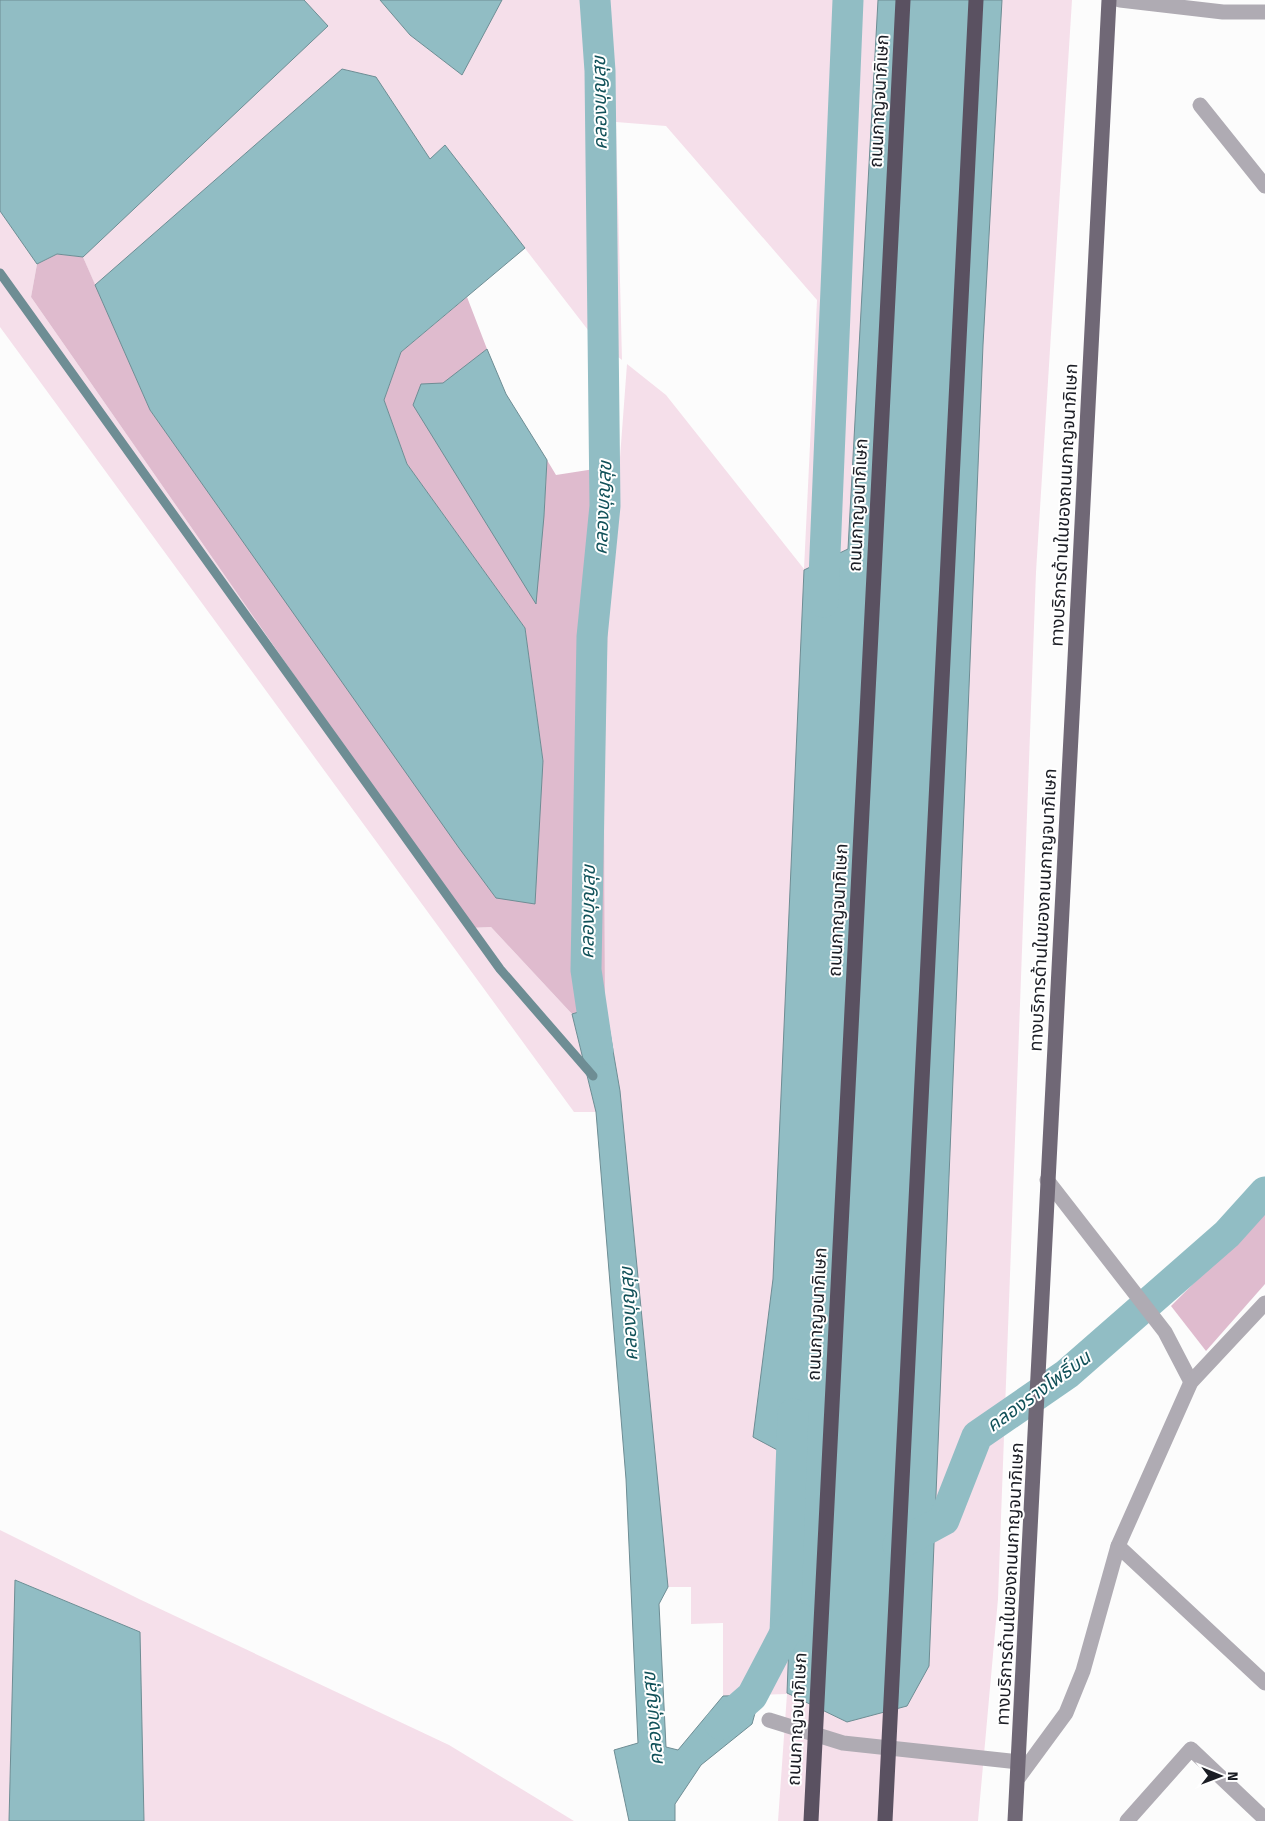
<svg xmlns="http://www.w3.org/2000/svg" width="1265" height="1821" viewBox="0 0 1265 1821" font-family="'Fira Sans','Noto Sans Thai',sans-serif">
	<rect width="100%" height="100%" fill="#fcfcfc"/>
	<g fill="#f5dfea">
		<polygon points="304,0 380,0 410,35 462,75 502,0 1072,0 1036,572 998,1599 978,1821 778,1821 787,1694 723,1696 723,1623 691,1624 691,1587 668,1587 620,1091 605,1004 604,790 608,618 627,364 666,395 804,569 817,300 666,126 616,122 622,360 595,339 445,145 430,159 376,77 343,69 95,285 83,257 327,26"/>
		<polygon points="0,211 37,264 31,297 470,928 491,927 572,1014 596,1112 574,1112 0,327"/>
		<polygon points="0,1530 139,1599 449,1745 574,1821 144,1821 140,1632 16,1580 9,1821 0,1821"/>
	</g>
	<g fill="#dfbbce">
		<polygon points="57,254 83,257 150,410 496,898 543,761 525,628 407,464 384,400 401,352 467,297 487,349 443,384 421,384 544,516 547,460 556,475 620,465 608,618 604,790 605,1004 572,1014 491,927 470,928 31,297 37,264"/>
		<polygon points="1265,1212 1265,1284 1206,1351 1171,1306"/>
	</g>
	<g fill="#91bdc4" stroke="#6e8d94">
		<polygon points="0,0 304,0 328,26 83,257 57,254 37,264 0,211"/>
		<polygon points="380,0 502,0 462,75 410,35"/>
		<polygon points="878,0 1002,0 983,345 929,1666 907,1706 847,1722 787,1693 796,1460 753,1437 773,1279 804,570 848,549"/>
		<polygon points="342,69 376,77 430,159 445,145 525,248 401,352 384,400 407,464 525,628 543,761 535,904 496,898 459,848 150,410 95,285"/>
		<polygon points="487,349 506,394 547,460 544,516 536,604 413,405 421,384 443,383"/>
		<polygon points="605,1004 620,1091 668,1587 659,1604 666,1747 678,1750 723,1696 760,1695 752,1724 701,1765 675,1804 675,1821 629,1821 614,1750 638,1743 626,1479 596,1112 572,1014"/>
		<polygon points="15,1580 140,1632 144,1821 9,1821"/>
	</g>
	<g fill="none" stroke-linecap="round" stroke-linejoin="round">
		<polyline stroke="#6e8d94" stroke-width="9" points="0,273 500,969 593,1076"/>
		<g stroke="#91bdc4" stroke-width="31">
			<polyline points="595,0 600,71 605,506 592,637 586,970 598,1051"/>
			<polyline points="823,602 848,0"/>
			<polyline points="898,1545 944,1520 977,1436 1067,1374 1227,1234 1265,1192"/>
			<polyline points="785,1633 793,1414"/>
			<polyline points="720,1724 752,1696 785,1633 801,1619"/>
		</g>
		<g stroke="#afabb3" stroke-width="15">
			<polyline points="1120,0 1223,12 1265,12"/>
			<polyline points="1200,105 1265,186"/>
			<polyline points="1047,1180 1165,1332 1191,1382"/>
			<polyline points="1118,1546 1265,1683"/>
			<polyline points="769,1720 843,1743 1019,1762"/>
			<polyline points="1019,1777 1066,1713 1083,1671 1118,1546 1191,1382 1265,1303"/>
			<polyline points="1127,1821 1191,1749 1265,1819"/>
		</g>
		<polyline stroke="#706876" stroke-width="15" points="1015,1821 1109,0"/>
		<g stroke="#5a5161" stroke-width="15">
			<polyline points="811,1821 903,0"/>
			<polyline points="885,1821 976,0"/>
		</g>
	</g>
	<g text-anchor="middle" stroke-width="4" stroke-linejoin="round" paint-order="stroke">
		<g font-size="18" fill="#1b1d24" stroke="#fff">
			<text transform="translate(879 101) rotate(-87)" y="6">ถนนกาญจนาภิเษก</text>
			<text transform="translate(858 505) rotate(-87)" y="6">ถนนกาญจนาภิเษก</text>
			<text transform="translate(1064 505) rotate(-87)" y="6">ทางบริการด้านในของถนนกาญจนาภิเษก</text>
			<text transform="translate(838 910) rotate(-87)" y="6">ถนนกาญจนาภิเษก</text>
			<text transform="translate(1043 910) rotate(-87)" y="6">ทางบริการด้านในของถนนกาญจนาภิเษก</text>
			<text transform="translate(817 1314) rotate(-87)" y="6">ถนนกาญจนาภิเษก</text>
			<text transform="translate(1010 1584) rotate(-87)" y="6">ทางบริการด้านในของถนนกาญจนาภิเษก</text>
			<text transform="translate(797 1719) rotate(-87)" y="6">ถนนกาญจนาภิเษก</text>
		</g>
		<g font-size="19" font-style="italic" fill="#115159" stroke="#fff">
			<text transform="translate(599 103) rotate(-91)" y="7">คลองบุญสุข</text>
			<text transform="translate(602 508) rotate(-87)" y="7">คลองบุญสุข</text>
			<text transform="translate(587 912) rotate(-89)" y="7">คลองบุญสุข</text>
			<text transform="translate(628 1314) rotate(-93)" y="7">คลองบุญสุข</text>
			<text transform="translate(1038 1391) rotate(-36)" y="7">คลองรางโพธิ์บน</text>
			<text transform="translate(652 1719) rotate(-95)" y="7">คลองบุญสุข</text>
		</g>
	</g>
	<g transform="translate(1220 1776) rotate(91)" stroke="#ffffff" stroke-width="4" paint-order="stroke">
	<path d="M0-4L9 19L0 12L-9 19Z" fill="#1b1d24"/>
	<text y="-8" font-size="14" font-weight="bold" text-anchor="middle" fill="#1b1d24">N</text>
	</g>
</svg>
